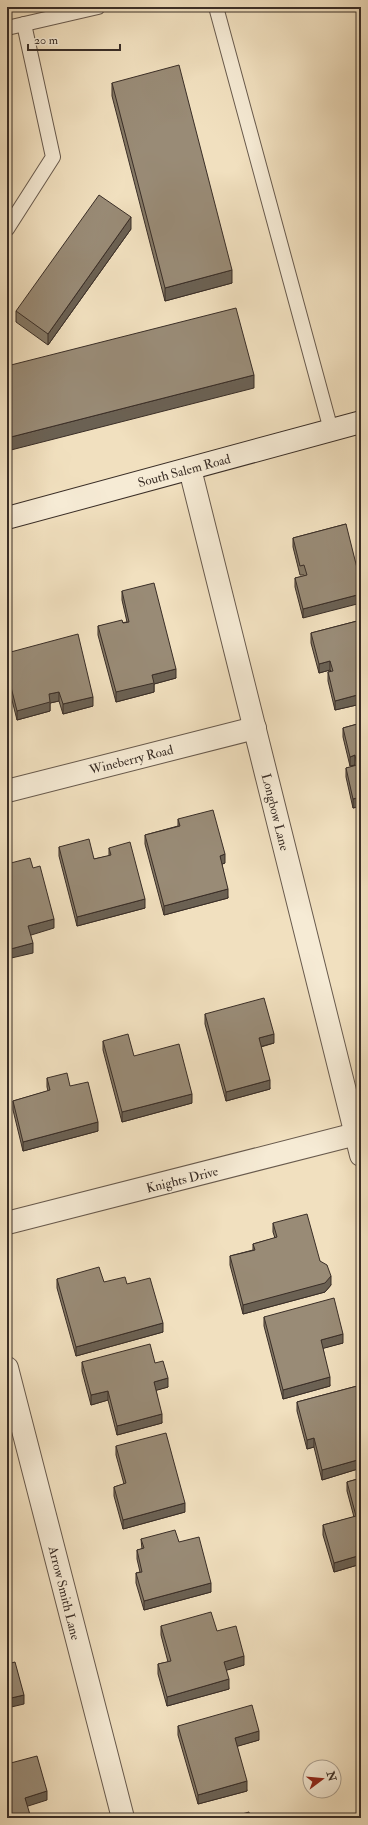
<svg xmlns="http://www.w3.org/2000/svg" width="368" height="1825" viewBox="0 0 368 1825" font-family="'IM FELL Double Pica',serif">
	<rect width="100%" height="100%" fill="#f1e0bf"/>
	<filter id="stains"><feTurbulence type="fractalNoise" baseFrequency=".005" numOctaves="4"/><feColorMatrix values="0 0 0 0 .2 0 0 0 0 .09 0 0 0 0 .02 0 0 0 .5 -.17"/></filter>
	<radialGradient id="worn" r=".72"><stop offset=".6" stop-color="#630" stop-opacity="0"/><stop offset="1" stop-color="#630" stop-opacity=".3"/></radialGradient>
	<g fill="none" stroke-linecap="round" stroke-linejoin="round">
		<defs>
			<g id="lane">
				<polyline points="216,7 331,430"/>
				<polyline points="7,28 98,7"/>
				<polyline points="7,229 53,157 24,24"/>
			</g>
			<g id="street">
				<polyline points="190,469 361,1155"/>
				<polyline points="7,791 255,728"/>
				<polyline points="7,1223 356,1134"/>
				<polyline points="7,1368 123,1818"/>
			</g>
			<polyline id="secondary" points="7,518 361,422"/>
		</defs>
		<use href="#lane" stroke="#685a4d" stroke-width="16"/>
		<use href="#street" stroke="#685a4d" stroke-width="24"/>
		<use href="#secondary" stroke="#3a2e27" stroke-width="24"/>
		<use href="#lane" stroke="#f6ebd5" stroke-width="14"/>
		<use href="#street" stroke="#f6ebd5" stroke-width="22"/>
		<use href="#secondary" stroke="#f6ebd5" stroke-width="22"/>
	</g>
	<g fill="#847865" stroke="#3a2e27">
		<polygon points="112,83 232,283 165,301 112,96"/>
		<polygon points="131,229 48,345 16,322 16,311"/>
		<polygon points="346,524 303,618 295,587 295,578 305,576 304,575 300,575 293,547 293,538"/>
		<polygon points="122,591 176,678 154,684 154,692 116,702 98,635 98,626 127,622 122,600"/>
		<polygon points="361,620 361,704 335,710 328,681 328,672 331,671 330,670 319,673 311,643 311,633"/>
		<polygon points="7,653 93,706 63,714 59,701 50,703 50,711 17,720 7,680"/>
		<polygon points="361,723 361,806 353,808 346,777 346,768 355,766 355,765 350,766 343,737 343,728"/>
		<polygon points="178,819 225,863 222,864 228,898 164,915 145,844 145,835 178,826"/>
		<polygon points="59,847 94,859 109,856 109,848 145,908 77,926 59,856"/>
		<polygon points="205,1014 274,1043 261,1047 270,1089 226,1101 205,1024"/>
		<polygon points="103,1041 192,1103 122,1122 103,1050"/>
		<polygon points="47,1078 70,1086 98,1131 23,1151 13,1110 13,1101 48,1091 47,1087"/>
		<polygon points="273,1223 320,1261 331,1285 325,1292 243,1314 230,1265 230,1256 253,1250 253,1244 275,1238 273,1232"/>
		<polygon points="57,1279 127,1284 163,1332 76,1356 57,1288"/>
		<polygon points="264,1317 343,1343 323,1348 330,1386 283,1399 264,1326"/>
		<polygon points="82,1362 155,1363 168,1387 156,1390 162,1423 117,1435 108,1400 91,1405 82,1371"/>
		<polygon points="361,1385 361,1468 322,1480 314,1447 307,1449 297,1411 297,1402"/>
		<polygon points="116,1446 185,1512 123,1529 114,1496 114,1487 124,1484 116,1455"/>
		<polygon points="361,1478 361,1564 334,1572 323,1535 323,1525 354,1517 347,1491 347,1482"/>
		<polygon points="141,1539 179,1542 211,1592 144,1610 136,1583 136,1573 140,1572 137,1559 137,1550 142,1549"/>
		<polygon points="161,1626 217,1631 244,1665 226,1670 229,1689 167,1706 158,1674 158,1664 168,1662 161,1635"/>
		<polygon points="178,1726 259,1740 237,1746 247,1791 198,1804 178,1735"/>
	</g>
	<g fill="#6b6153" stroke="#3a2e27">
		<polygon points="131,217 131,229 48,345 48,334"/>
		<polygon points="232,270 232,283 165,301 165,288"/>
		<polygon points="254,375 254,388 7,451 7,438"/>
		<polygon points="361,594 361,603 303,618 303,609"/>
		<polygon points="330,661 330,670 319,673 319,664"/>
		<polygon points="176,669 176,678 154,684 154,692 116,702 116,692 152,675"/>
		<polygon points="59,692 59,701 50,703 50,711 17,720 17,711 49,694"/>
		<polygon points="361,694 361,704 335,710 335,701"/>
		<polygon points="93,697 93,706 63,714 63,704"/>
		<polygon points="355,755 355,765 350,766 350,757"/>
		<polygon points="361,797 361,806 353,808 353,799"/>
		<polygon points="225,854 225,863 220,865 220,856"/>
		<polygon points="228,889 228,898 164,915 164,906"/>
		<polygon points="145,899 145,908 77,926 77,917"/>
		<polygon points="54,919 54,928 28,936 28,926"/>
		<polygon points="33,943 33,953 7,959 7,950"/>
		<polygon points="274,1034 274,1043 259,1047 259,1038"/>
		<polygon points="270,1080 270,1089 226,1101 226,1092"/>
		<polygon points="192,1094 192,1103 122,1122 122,1112"/>
		<polygon points="98,1122 98,1131 23,1151 23,1142"/>
		<polygon points="331,1276 331,1285 325,1292 243,1314 243,1305"/>
		<polygon points="163,1323 163,1332 76,1356 76,1347"/>
		<polygon points="343,1334 343,1343 321,1349 321,1340"/>
		<polygon points="330,1377 330,1386 283,1399 283,1390"/>
		<polygon points="168,1378 168,1387 154,1391 154,1382"/>
		<polygon points="108,1391 108,1400 91,1405 91,1395"/>
		<polygon points="162,1414 162,1423 117,1435 117,1426"/>
		<polygon points="314,1438 314,1447 307,1449 307,1440"/>
		<polygon points="361,1459 361,1468 322,1480 322,1470"/>
		<polygon points="185,1503 185,1512 123,1529 123,1520"/>
		<polygon points="361,1555 361,1564 334,1572 334,1563"/>
		<polygon points="211,1583 211,1592 144,1610 144,1601"/>
		<polygon points="244,1656 244,1665 224,1671 224,1662"/>
		<polygon points="229,1679 229,1689 167,1706 167,1697"/>
		<polygon points="24,1695 24,1704 7,1708 7,1699"/>
		<polygon points="259,1731 259,1740 235,1747 235,1738"/>
		<polygon points="9,1742 9,1751 7,1752 7,1743"/>
		<polygon points="247,1781 247,1791 198,1804 198,1795"/>
		<polygon points="47,1791 47,1800 25,1807 25,1798"/>
	</g>
	<g fill="#998b76" stroke="#3a2e27">
		<polygon points="179,65 232,270 165,288 112,83"/>
		<polygon points="99,195 131,217 48,334 16,311"/>
		<polygon points="236,308 254,375 7,438 7,366"/>
		<polygon points="346,524 361,584 361,594 303,609 295,578 307,575 304,565 300,566 293,538"/>
		<polygon points="154,583 176,669 152,675 154,683 116,692 98,626 122,620 123,623 129,622 122,591"/>
		<polygon points="361,620 361,694 335,701 328,672 333,671 330,661 319,664 311,633"/>
		<polygon points="78,634 93,697 63,704 59,692 49,694 50,702 17,711 7,671 7,653"/>
		<polygon points="361,723 361,797 353,799 346,768 357,765 355,755 350,757 343,728"/>
		<polygon points="213,810 225,854 220,856 228,889 164,906 145,835 180,826 178,819"/>
		<polygon points="89,839 94,859 111,855 109,848 130,842 145,899 77,917 59,847"/>
		<polygon points="30,858 33,868 40,866 54,919 28,926 33,943 7,950 7,863 7,864"/>
		<polygon points="264,998 274,1034 259,1038 270,1080 226,1092 205,1014"/>
		<polygon points="128,1034 134,1056 179,1044 192,1094 122,1112 103,1041"/>
		<polygon points="67,1073 70,1086 88,1082 98,1122 23,1142 13,1101 50,1090 47,1078"/>
		<polygon points="307,1214 320,1261 327,1265 331,1276 325,1283 243,1305 230,1256 255,1250 253,1244 277,1237 273,1223"/>
		<polygon points="99,1267 104,1282 125,1277 127,1284 150,1278 163,1323 76,1347 57,1279"/>
		<polygon points="334,1298 343,1334 321,1340 330,1377 283,1390 264,1317"/>
		<polygon points="150,1344 155,1363 163,1361 168,1378 154,1382 162,1414 117,1426 108,1391 91,1395 82,1362"/>
		<polygon points="361,1385 361,1459 322,1470 314,1438 307,1440 297,1402"/>
		<polygon points="166,1433 185,1503 123,1520 114,1487 126,1483 116,1446"/>
		<polygon points="361,1478 361,1555 334,1563 323,1525 356,1516 347,1482"/>
		<polygon points="175,1530 179,1542 199,1537 211,1583 144,1601 136,1573 142,1572 137,1550 144,1548 141,1539"/>
		<polygon points="211,1612 217,1631 236,1626 244,1656 224,1662 229,1679 167,1697 158,1664 171,1661 161,1626"/>
		<polygon points="15,1662 24,1695 7,1699 7,1664"/>
		<polygon points="252,1705 259,1731 235,1738 247,1781 198,1795 178,1726"/>
		<polygon points="7,1736 9,1742 7,1743"/>
		<polygon points="37,1756 47,1791 25,1798 31,1818 7,1818 7,1764"/>
		<polygon points="249,1812 250,1818 228,1818"/>
	</g>
	<g text-anchor="middle" stroke-width="3" stroke-linejoin="round" paint-order="stroke">
		<g font-size="13" fill="#3a2e27" stroke="#f6ebd5">
			<text transform="translate(184 470) rotate(-15)" y="5">South Salem Road</text>
			<text transform="translate(131 759) rotate(-14)" y="5">Wineberry Road</text>
			<text transform="translate(276 812) rotate(76)" y="5">Longbow Lane</text>
			<text transform="translate(182 1179) rotate(-14)" y="5">Knights Drive</text>
			<text transform="translate(65 1593) rotate(76)" y="5">Arrow Smith Lane</text>
		</g>
	</g>
	<rect width="368" height="1825" fill="none" stroke="#f1e0bf" stroke-width="24"/>
	<rect x="8" y="8" width="352" height="1809" fill="none" stroke="#3a2e27" stroke-width="2"/>
	<rect x="12" y="12" width="344" height="1801" fill="none" stroke="#3a2e27"/>
	<g transform="translate(322 1779) rotate(74)"><circle r="19" fill="#f6ebd5" stroke="#ab9f8f"/>
	<path d="M0-3L7 15L0 10L-7 15Z" fill="#8f2418"/>
	<text y="-6" font-size="11" font-weight="bold" text-anchor="middle" fill="#3a2e27">N</text>
	</g>
	<path d="M28 44v6h92v-6" fill="none" stroke="#3a2e27" stroke-width="2"/>
	<text x="34" y="44" font-size="12" fill="#3a2e27" stroke="#f6ebd5" stroke-width="3" paint-order="stroke">20 m</text>
	<rect width="100%" height="100%" filter="url(#stains)"/>
	<rect width="100%" height="100%" fill="url(#worn)"/>
</svg>
